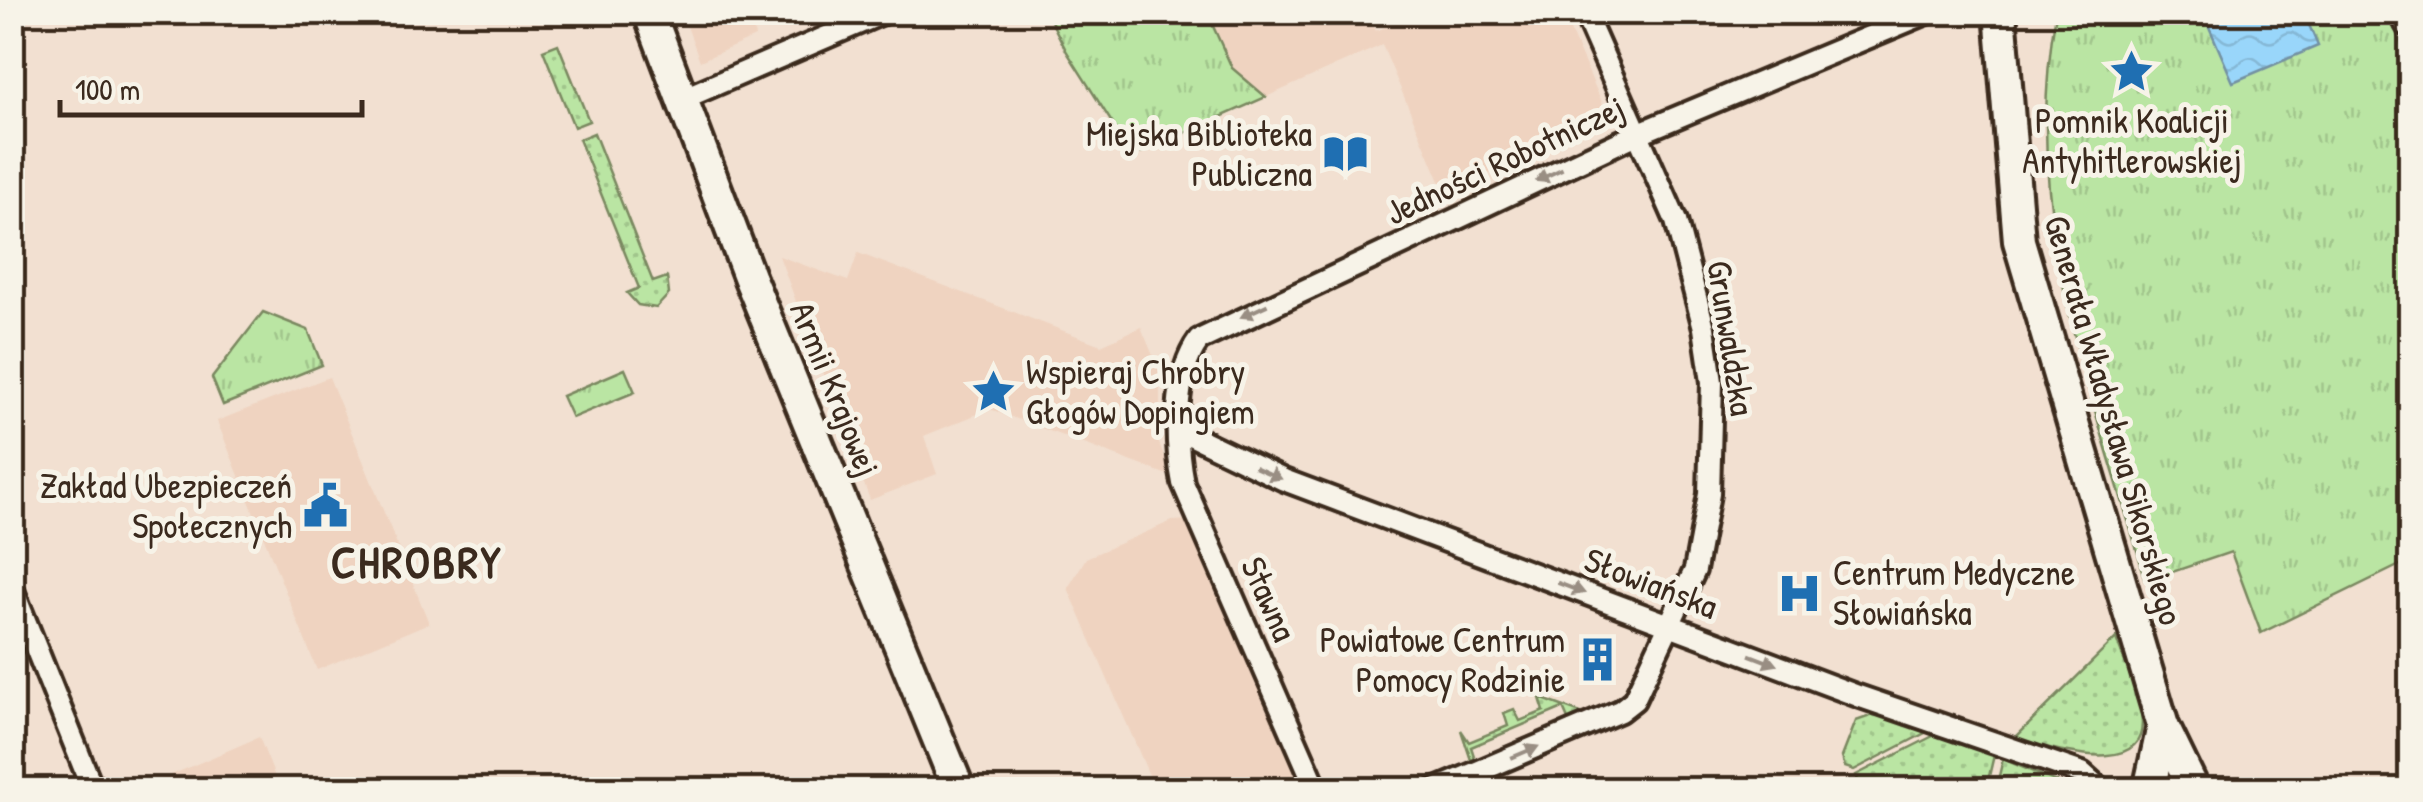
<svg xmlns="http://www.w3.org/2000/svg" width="2423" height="802" viewBox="0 0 2423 802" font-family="'Patrick Hand',sans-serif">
	<defs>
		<pattern id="grass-dots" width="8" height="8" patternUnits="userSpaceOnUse" patternTransform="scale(2.5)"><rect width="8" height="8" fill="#bae5a3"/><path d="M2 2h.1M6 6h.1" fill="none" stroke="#a1c58c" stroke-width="1.8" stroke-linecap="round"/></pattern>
		<pattern id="park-tufts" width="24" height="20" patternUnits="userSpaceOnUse" patternTransform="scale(2.5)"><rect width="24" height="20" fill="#bae5a3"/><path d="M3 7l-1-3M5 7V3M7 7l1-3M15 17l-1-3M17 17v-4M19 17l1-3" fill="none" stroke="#a1c58c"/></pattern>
		<pattern id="water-waves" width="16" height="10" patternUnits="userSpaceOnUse" patternTransform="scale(2.5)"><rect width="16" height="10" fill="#99d6fa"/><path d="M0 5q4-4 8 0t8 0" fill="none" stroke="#85b8d6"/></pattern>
	</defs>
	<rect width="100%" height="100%" fill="#f2e0d1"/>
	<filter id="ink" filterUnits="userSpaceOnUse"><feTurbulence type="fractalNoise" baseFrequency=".01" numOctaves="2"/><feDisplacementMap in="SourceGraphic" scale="20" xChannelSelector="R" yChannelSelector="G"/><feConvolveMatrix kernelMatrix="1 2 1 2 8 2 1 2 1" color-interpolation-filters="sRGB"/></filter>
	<g filter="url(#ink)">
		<g fill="#efd3c0">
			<polygon points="682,13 751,13 755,37 700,61"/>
			<polygon points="1207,13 1367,13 1376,31 1421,13 1562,13 1610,120 1445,193 1382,45 1266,97 1232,68"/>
			<polygon points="858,253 1101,345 1141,327 1160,372 1160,412 1154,431 1173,477 990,409 924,436 937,474 870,500 779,256 848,281"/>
			<polygon points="329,377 429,623 317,670 217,421"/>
			<polygon points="1191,520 1304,789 1155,789 1068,588 1086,558 1172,521"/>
			<polygon points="259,737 280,789 139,789"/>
		</g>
		<g fill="url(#grass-dots)" stroke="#7a8860" stroke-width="2.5">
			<polygon points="558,44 589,121 574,127 543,50"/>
			<polygon points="594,133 653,282 667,277 669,294 656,308 638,305 627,293 639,288 579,139"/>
			<path d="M2116,638C2124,662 2137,688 2141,713C2153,784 2047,746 2014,739Z"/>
			<polygon points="1540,698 1589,716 1570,724 1563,708 1471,747 1475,759 1471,760 1461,730 1469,742 1508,726 1504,713 1514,709 1520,721 1544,711"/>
			<polygon points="1876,714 1927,732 1854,770 1845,767 1842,757 1856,721"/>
			<polygon points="1935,735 1994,755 1986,789 1874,790 1859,783 1856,775"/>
			<polygon points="2003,759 2073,789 1996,789"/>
		</g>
		<g fill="url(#park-tufts)" stroke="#7a8860" stroke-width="2.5">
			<polygon points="1047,13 1207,13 1232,68 1266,97 1133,156 1067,52"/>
			<path d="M2056,13H2388L2410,66V560L2261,633L2231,552L2146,581C2091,390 2019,214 2056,13Z"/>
			<polygon points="263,312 308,330 322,365 223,405 212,378"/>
			<polygon points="625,369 635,392 572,418 562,396"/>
		</g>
		<polygon fill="url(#water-waves)" stroke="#7391a2" stroke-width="2.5" points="2203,13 2304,13 2318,46 2233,82"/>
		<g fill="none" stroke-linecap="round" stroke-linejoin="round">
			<defs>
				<g id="street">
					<polyline points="682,99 885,12"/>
					<polyline points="1180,430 1284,480 1858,696 2082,773 2101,790"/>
					<polyline points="12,588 93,790"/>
					<path d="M1317,790L1183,483C1175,442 1173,375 1199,340L1637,134L1929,12"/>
					<polyline points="1435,790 1620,711 1634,700 1695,570 1709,494 1712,382 1704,328 1676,221 1584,12"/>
				</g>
				<g id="secondary">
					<polyline points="649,12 750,279 959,790"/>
					<polyline points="2000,12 2019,241 2163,726 2194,790"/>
					<polyline points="2407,12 2410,21"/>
					<polyline points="2149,790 2163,726"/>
				</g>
			</defs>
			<use href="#street" stroke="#3b2a1e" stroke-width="28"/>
			<use href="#secondary" stroke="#3b2a1e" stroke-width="38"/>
			<use href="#street" stroke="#f7f3e8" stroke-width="20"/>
			<use href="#secondary" stroke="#f7f3e8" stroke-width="30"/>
		</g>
		<defs><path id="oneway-solid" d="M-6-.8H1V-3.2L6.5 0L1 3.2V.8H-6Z" transform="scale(2.5)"/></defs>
		<g fill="#998e83">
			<use href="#oneway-solid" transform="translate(1549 175) rotate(155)"/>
			<use href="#oneway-solid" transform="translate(1254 311) rotate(155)"/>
			<use href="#oneway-solid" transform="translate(1268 473) rotate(24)"/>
			<use href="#oneway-solid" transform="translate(1571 588) rotate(21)"/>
			<use href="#oneway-solid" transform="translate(1763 660) rotate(21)"/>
			<use href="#oneway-solid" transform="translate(1525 752) rotate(-23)"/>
		</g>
	</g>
	<defs>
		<symbol id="sight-bare" viewBox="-9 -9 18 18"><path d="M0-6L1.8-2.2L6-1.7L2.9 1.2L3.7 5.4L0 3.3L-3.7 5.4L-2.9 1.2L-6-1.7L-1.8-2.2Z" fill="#1f6fb2" stroke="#f7f3e8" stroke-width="2.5" paint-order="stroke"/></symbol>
		<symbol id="library-bare" viewBox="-9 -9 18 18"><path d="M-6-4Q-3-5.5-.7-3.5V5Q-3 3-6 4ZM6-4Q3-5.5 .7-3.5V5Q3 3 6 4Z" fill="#1f6fb2" stroke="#f7f3e8" stroke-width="2.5" paint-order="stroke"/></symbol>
		<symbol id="civic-bare" viewBox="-9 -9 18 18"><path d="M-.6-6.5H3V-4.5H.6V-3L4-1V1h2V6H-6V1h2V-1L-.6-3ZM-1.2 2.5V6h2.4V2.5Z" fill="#1f6fb2" stroke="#f7f3e8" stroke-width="2.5" paint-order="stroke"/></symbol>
		<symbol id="hospital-bare" viewBox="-9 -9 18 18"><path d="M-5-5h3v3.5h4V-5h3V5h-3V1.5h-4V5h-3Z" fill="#1f6fb2" stroke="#f7f3e8" stroke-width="2.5" paint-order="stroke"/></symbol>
		<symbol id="building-bare" viewBox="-9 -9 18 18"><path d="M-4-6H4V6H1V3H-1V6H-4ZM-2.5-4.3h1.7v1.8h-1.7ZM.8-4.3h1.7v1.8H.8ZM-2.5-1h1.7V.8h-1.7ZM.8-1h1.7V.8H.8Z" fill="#1f6fb2" stroke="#f7f3e8" stroke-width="2.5" paint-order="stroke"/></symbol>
	</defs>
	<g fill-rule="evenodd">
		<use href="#sight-bare" x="2100" y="40" width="63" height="63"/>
		<use href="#library-bare" x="1314" y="122" width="63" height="63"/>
		<use href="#sight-bare" x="962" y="360" width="63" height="63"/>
		<use href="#civic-bare" x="294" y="474" width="63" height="63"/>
		<use href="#hospital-bare" x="1768" y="562" width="63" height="63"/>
		<use href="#building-bare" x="1566" y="628" width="63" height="63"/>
	</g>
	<g text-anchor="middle" stroke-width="10" stroke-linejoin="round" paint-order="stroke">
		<g font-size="35" fill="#3b2a1e" stroke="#f7f3e8" text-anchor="end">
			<text x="2132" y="133" text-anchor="middle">Pomnik Koalicji<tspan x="2132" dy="40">Antyhitlerowskiej</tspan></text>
			<text x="1312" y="146">Miejska Biblioteka<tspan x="1312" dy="40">Publiczna</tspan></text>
			<text x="1026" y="384" text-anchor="start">Wspieraj Chrobry<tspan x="1026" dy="40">Głogów Dopingiem</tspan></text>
			<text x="292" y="498">Zakład Ubezpieczeń<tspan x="292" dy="40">Społecznych</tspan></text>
			<text x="1833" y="585" text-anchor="start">Centrum Medyczne<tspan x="1833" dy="40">Słowiańska</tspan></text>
			<text x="1565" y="652">Powiatowe Centrum<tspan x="1565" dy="40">Pomocy Rodzinie</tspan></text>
		</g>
		<g font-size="35" fill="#3b2a1e" stroke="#f7f3e8">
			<text transform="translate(1505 160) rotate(-25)" y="12">Jedności Robotniczej</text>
			<text transform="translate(1731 338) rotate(81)" y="12">Grunwaldzka</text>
			<text transform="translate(835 389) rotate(68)" y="12">Armii Krajowej</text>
			<text transform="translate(2114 420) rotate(74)" y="12">Generała Władysława Sikorskiego</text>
			<text transform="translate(1651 583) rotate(21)" y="12">Słowiańska</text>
			<text transform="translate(1269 599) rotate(66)" y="12">Stawna</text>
		</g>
		<g font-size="45" font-weight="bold" letter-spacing="2.5" fill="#3b2a1e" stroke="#f7f3e8">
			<text x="417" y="578">CHROBRY</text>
		</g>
	</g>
	<rect width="2423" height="802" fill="none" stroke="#f7f3e8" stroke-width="50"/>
	<rect x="25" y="25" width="2373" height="752" fill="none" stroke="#3b2a1e" stroke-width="4" filter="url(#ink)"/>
	<path d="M60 100v15h302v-15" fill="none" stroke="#3b2a1e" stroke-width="5"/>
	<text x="75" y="100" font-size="30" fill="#3b2a1e" stroke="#f7f3e8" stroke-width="8" paint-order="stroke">100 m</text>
</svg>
